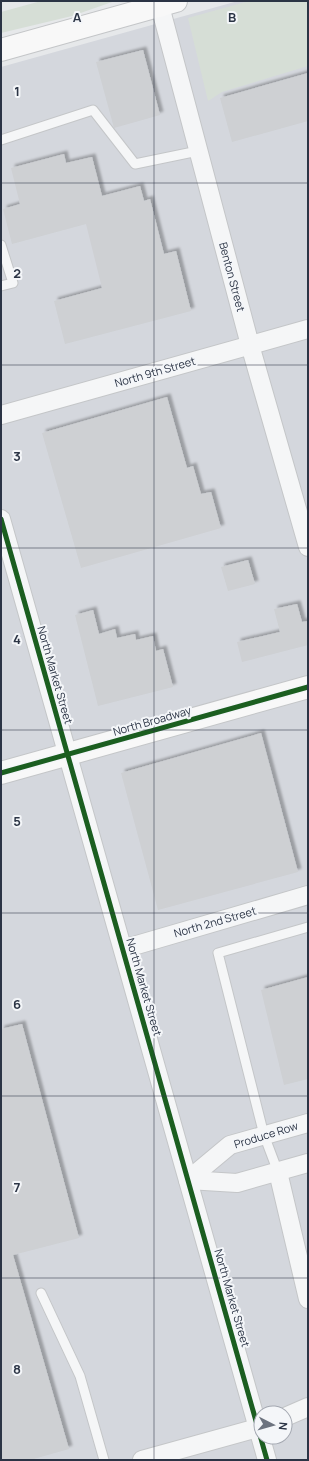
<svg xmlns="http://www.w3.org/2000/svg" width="309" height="1461" viewBox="0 0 309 1461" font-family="Manrope,sans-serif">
	<defs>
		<filter id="shadow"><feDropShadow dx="3.5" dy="-3.5" stdDeviation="1" flood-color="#0004"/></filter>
	</defs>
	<rect width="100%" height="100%" fill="#e6e8ea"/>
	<path fill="#d4d7dd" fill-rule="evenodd" d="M238,1H308V1460H1V67ZM261,1413H285V1437H261Z"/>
	<g fill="#d6ded6">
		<polygon points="41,1 115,1 72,16 1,33 1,12"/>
		<polygon points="249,1 308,1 308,66 222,92 208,101 188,18"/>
	</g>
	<g fill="#ced0d3" filter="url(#shadow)">
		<polygon points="143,50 160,115 114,128 96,62"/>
		<polygon points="308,73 308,121 232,142 220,98"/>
		<polygon points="64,154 66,163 92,157 102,196 140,186 144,201 150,199 164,254 176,251 191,311 65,344 54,301 102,288 86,224 12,244 3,209 20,204 11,168"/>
		<polygon points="167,397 187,468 193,466 201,494 211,492 221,528 81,568 42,433"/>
		<polygon points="248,560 255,584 228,591 221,567"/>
		<polygon points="297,604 302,622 308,621 308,645 242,662 237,642 280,632 274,609"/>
		<polygon points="93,610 99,634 115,629 117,638 135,634 136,640 153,636 156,651 163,649 173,687 98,706 75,615"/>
		<polygon points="261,733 298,872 158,910 121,773"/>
		<polygon points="308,977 308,1079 284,1085 261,990"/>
		<polygon points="22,1024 79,1238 13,1255 69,1449 30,1460 1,1460 1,1029"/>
	</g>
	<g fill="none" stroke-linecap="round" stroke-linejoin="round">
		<defs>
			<g id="lane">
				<polyline points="1,140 93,110 135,164 198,151"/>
				<polyline points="1,245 13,283 1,286"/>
				<polyline points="278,1172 264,1135 218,953 308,927"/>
				<polyline points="41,1293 80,1376 104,1460"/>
			</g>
			<g id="street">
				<polyline points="160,6 250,345 308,547"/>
				<polyline points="1,415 308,329"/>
				<polyline points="1,519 267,1460"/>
				<polyline points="123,949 308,895"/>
				<polyline points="278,1172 308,1299"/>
				<polyline points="188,1180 230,1145 308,1123"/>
				<polyline points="188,1180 237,1183 308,1163"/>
				<polyline points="285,1417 308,1407"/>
				<polyline points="142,1460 261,1427"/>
			</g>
			<g id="secondary">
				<polyline points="1,50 176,1"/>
				<polyline points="1,773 308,687"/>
			</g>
			<polyline id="highway" points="160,6 164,1"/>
		</defs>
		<use href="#lane" stroke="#c4c6c8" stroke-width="11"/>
		<use href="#street" stroke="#c4c6c8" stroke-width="20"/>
		<use href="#secondary" stroke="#c4c6c8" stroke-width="24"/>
		<use href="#highway" stroke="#b8bbbf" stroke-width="24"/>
		<use href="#lane" stroke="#f5f6f7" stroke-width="9"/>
		<use href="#street" stroke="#f5f6f7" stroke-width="18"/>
		<use href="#secondary" stroke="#f8f8f8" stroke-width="22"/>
		<use href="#highway" stroke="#f8f8f8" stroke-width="22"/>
		<defs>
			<g id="cycleway">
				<polyline points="1,519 267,1460"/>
				<polyline points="1,773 308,687"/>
			</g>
		</defs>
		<use href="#cycleway" stroke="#f4f6f9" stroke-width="8"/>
		<use href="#cycleway" stroke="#1b5e20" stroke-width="5"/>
	</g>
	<path fill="none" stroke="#2b3445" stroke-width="1" stroke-opacity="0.55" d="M154,1V1460M1,183H308M1,365H308M1,548H308M1,730H308M1,913H308M1,1096H308M1,1278H308"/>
	<g text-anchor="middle" stroke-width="4" stroke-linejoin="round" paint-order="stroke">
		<g font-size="11" fill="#2b3445" stroke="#f4f6f9">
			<text transform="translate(232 277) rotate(75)" y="4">Benton Street</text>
			<text transform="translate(155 372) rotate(-16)" y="4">North 9th Street</text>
			<text transform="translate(55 675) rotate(74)" y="4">North Market Street</text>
			<text transform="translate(152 721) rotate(-16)" y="4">North Broadway</text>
			<text transform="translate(215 922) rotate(-16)" y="4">North 2nd Street</text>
			<text transform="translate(144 987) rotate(74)" y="4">North Market Street</text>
			<text transform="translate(266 1135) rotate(-17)" y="4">Produce Row</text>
			<text transform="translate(232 1298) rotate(74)" y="4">North Market Street</text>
		</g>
	</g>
	<g font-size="13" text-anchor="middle" font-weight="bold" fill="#2b3445" stroke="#f4f6f9" stroke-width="4" stroke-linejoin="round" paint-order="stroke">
		<text x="77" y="22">A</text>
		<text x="232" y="22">B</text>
		<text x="17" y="96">1</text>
		<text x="17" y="278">2</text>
		<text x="17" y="461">3</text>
		<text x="17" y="644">4</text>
		<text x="17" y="826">5</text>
		<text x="17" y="1009">6</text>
		<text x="17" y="1192">7</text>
		<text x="17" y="1374">8</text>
	</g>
	<rect width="309" height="1461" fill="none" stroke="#2b3445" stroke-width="4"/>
	<g transform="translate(273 1425) rotate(96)"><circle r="19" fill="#f4f6f9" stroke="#a4a8b1"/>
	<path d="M0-3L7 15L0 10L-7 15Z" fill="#6c737f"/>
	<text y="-6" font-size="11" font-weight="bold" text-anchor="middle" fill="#2b3445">N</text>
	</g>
</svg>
